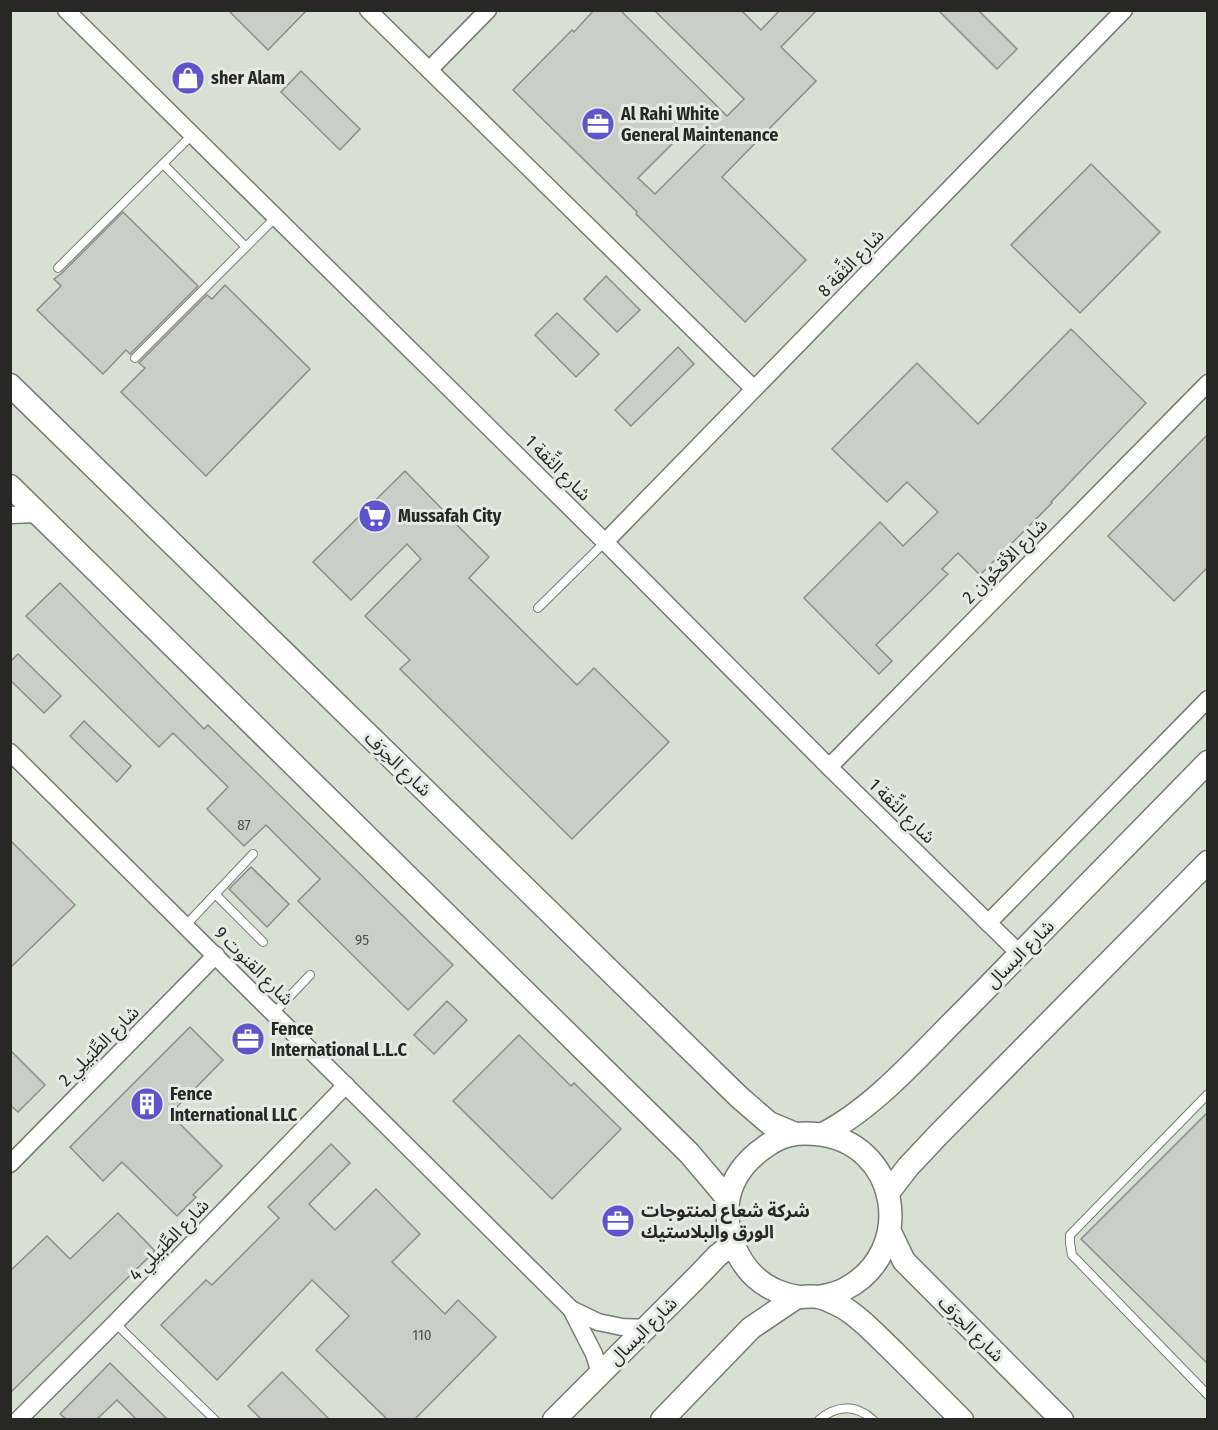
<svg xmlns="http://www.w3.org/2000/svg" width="1218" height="1430" viewBox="0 0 1218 1430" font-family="'Fira Sans Condensed','Noto Sans Arabic',sans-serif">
	<rect width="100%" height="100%" fill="#e6eae4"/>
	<polygon fill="#d8e0d3" points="10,11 1207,11 1207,1419 11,1419"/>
	<g fill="#cacec7" stroke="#8b8e88" stroke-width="1.5" fill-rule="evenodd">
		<polygon points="228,10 307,10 268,50"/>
		<path d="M594,10H620L727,116L744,99L654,10H741L761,30L780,10H817L781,47L816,81L722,177L806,260L745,322L636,214L637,212L513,90L572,30L574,32ZM690,126L707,142L655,194L638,178Z"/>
		<polygon points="938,10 978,10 1017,49 997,69"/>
		<polygon points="301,71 360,129 340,150 281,92"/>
		<polygon points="1091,164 1160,232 1080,313 1011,245"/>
		<polygon points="123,212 198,286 130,354 126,350 103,374 37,310 61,286 54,279 62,273"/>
		<polygon points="606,276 640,310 617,332 584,299"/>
		<polygon points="225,285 310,369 206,476 121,392 145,368 139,363 207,295 212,299"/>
		<polygon points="557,313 599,354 576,377 535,335"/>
		<polygon points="1071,329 1146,403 1051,502 1052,503 980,575 958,553 942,569 948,574 876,645 892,661 879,674 804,598 880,522 903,546 938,512 907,482 887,502 832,449 917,363 978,424"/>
		<polygon points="678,347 694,364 631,426 615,410"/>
		<polygon points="1208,434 1208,567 1174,601 1108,536"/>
		<polygon points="405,471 442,509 442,510 489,557 469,578 577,685 594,668 669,742 572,839 400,669 410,660 365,616 421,559 407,544 351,600 313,562"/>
		<polygon points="60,583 204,729 208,725 453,965 408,1010 298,901 320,879 266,825 244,846 207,809 228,787 173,733 159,747 26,616"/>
		<polygon points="18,654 61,696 44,713 10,680 10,662"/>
		<polygon points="84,721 131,766 117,782 70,736"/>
		<polygon points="10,840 75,905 10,968"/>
		<polygon points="251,867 289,904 267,927 229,889"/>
		<polygon points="447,1001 467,1020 434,1054 414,1035"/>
		<polygon points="190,1027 223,1060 170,1114 222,1166 193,1195 196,1197 177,1216 122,1162 103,1181 70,1147"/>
		<polygon points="519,1035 571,1086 574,1083 621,1129 552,1199 453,1101"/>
		<polygon points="10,1050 45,1085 18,1112 10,1105"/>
		<polygon points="1208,1112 1208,1364 1081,1239"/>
		<polygon points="331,1144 350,1163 309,1204 335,1230 376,1189 420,1234 392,1262 445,1314 458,1300 496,1337 415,1419 387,1419 316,1350 349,1316 312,1280 217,1380 161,1325 206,1280 212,1285 279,1218 268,1207"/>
		<polygon points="118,1213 155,1251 10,1393 10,1271 47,1236 70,1259"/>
		<polygon points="110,1363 167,1419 136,1419 117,1400 97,1419 66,1419 60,1414"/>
		<polygon points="282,1372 329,1419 261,1419 248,1406"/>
	</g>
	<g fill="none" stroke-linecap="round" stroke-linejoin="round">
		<defs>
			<g id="lane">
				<polyline points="163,164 246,247"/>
				<polyline points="58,268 192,135"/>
				<polyline points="135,358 276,217"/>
				<polyline points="538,608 605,542"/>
				<polyline points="215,894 263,942"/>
				<polyline points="186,925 253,854"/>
				<polyline points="274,1013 310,975"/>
				<polyline points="1208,1094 1070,1235 1070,1243 1072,1255 1208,1395"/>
				<polyline points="115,1323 215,1420"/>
				<path d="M819,1420C836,1405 856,1404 873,1420"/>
			</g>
			<g id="street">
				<polyline points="66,10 605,542 829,767 1020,954"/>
				<polyline points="368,10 754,389"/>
				<polyline points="429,70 488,10"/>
				<polyline points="10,515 39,514"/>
				<polyline points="605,542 1124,10"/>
				<polyline points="10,752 571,1309 594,1354 600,1373"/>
				<polyline points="829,767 1208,383"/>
				<polyline points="988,923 1208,699"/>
				<polyline points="10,1164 216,955"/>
				<polyline points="571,1309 598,1322 622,1327 646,1328"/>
				<polyline points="18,1420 115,1323 346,1085"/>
			</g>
			<g id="secondary">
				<polyline points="10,385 739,1097 769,1123 793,1133"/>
				<polyline points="10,486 689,1153 728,1199"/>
				<path d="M823,1134C876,1107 923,1051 966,1009C1047,927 1127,844 1208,762"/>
				<polyline points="888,1193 908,1167 938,1135 1208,862"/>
				<polyline points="890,1232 904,1261 1062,1420"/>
				<path d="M819,1297C828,1295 838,1293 845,1289C918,1251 899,1141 816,1134C796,1132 781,1135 765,1147C746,1160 731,1179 728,1202C724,1238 743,1277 777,1291C784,1294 792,1296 799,1297C805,1297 812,1296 818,1297C825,1298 844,1307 850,1312C866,1323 880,1339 894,1352C917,1375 939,1397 962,1420"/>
				<polyline points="554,1420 697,1277 717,1256 732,1244"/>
				<polyline points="662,1420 751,1328 797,1297"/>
			</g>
		</defs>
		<use href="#lane" stroke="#777b75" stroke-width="10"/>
		<use href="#street" stroke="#777b75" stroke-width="19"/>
		<use href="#secondary" stroke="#777b75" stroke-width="25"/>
		<use href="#lane" stroke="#fff" stroke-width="8"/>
		<use href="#street" stroke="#fff" stroke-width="16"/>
		<use href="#secondary" stroke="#fff" stroke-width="22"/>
	</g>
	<defs>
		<symbol id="shop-disc" viewBox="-11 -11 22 22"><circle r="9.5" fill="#6054cd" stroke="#e6eae4"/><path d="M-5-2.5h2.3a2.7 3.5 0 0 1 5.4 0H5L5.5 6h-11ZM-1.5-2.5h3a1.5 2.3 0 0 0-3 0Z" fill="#fff"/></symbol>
		<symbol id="office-disc" viewBox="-11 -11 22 22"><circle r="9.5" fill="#6054cd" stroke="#e6eae4"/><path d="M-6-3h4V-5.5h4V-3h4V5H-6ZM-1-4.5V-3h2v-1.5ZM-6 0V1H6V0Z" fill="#fff"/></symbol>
		<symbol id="supermarket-disc" viewBox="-11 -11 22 22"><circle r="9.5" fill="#6054cd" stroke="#e6eae4"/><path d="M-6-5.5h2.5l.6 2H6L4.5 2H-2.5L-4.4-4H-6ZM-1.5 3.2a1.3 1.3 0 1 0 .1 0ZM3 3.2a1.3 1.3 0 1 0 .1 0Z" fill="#fff"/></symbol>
		<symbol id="building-disc" viewBox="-11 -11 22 22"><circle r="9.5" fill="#6054cd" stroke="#e6eae4"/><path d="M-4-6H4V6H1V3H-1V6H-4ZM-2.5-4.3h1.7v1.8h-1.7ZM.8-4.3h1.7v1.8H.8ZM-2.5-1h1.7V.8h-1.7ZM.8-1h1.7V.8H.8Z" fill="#fff"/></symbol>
	</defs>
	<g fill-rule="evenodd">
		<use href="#shop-disc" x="169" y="59" width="38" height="38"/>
		<use href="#office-disc" x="579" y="105" width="38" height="38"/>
		<use href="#supermarket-disc" x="356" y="497" width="38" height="38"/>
		<use href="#office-disc" x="229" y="1020" width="38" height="38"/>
		<use href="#building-disc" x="128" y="1085" width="38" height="38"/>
		<use href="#office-disc" x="599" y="1202" width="38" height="38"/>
	</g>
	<g text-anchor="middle" stroke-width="6" stroke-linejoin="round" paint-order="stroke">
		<g font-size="15" fill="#50524e">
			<text x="244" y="830">87</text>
			<text x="362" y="945">95</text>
			<text x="422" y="1340">110</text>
		</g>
		<g font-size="18" font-weight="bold" fill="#272826" stroke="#e6eae4" text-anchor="start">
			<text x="211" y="84">sher Alam</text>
			<text x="621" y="120">Al Rahi White<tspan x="621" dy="21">General Maintenance</tspan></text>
			<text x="398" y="522">Mussafah City</text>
			<text x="271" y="1035">Fence<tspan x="271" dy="21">International L.L.C</tspan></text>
			<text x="170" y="1100">Fence<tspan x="170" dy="21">International LLC</tspan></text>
			<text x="641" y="1217">شركة شعاع لمنتوجات<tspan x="641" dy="21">الورق والبلاستيك</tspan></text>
		</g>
		<g font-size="18" fill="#272826" stroke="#e6eae4">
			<text transform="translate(851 263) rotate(-46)" y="6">شارع الثِّقة 8</text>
			<text transform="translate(558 468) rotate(45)" y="6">شارع الثِّقة 1</text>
			<text transform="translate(1005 561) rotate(-45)" y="6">شارع الأقحُوان 2</text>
			<text transform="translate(398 764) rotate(44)" y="6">شارع الحِرَف</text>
			<text transform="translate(902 811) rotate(44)" y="6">شارع الثِّقة 1</text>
			<text transform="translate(1020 954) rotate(-45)" y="6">شارع البسال</text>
			<text transform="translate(254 966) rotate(45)" y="6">شارع القنوت 9</text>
			<text transform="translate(99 1046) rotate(-45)" y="6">شارع الطِّبَيلِي 2</text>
			<text transform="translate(169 1240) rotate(-46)" y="6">شارع الطِّبَيلِي 4</text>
			<text transform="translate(971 1329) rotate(45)" y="6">شارع الحِرَف</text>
			<text transform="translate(643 1331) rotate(-45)" y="6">شارع البسال</text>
		</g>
	</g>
	<rect width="1218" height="1430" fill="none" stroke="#272826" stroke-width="24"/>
</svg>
